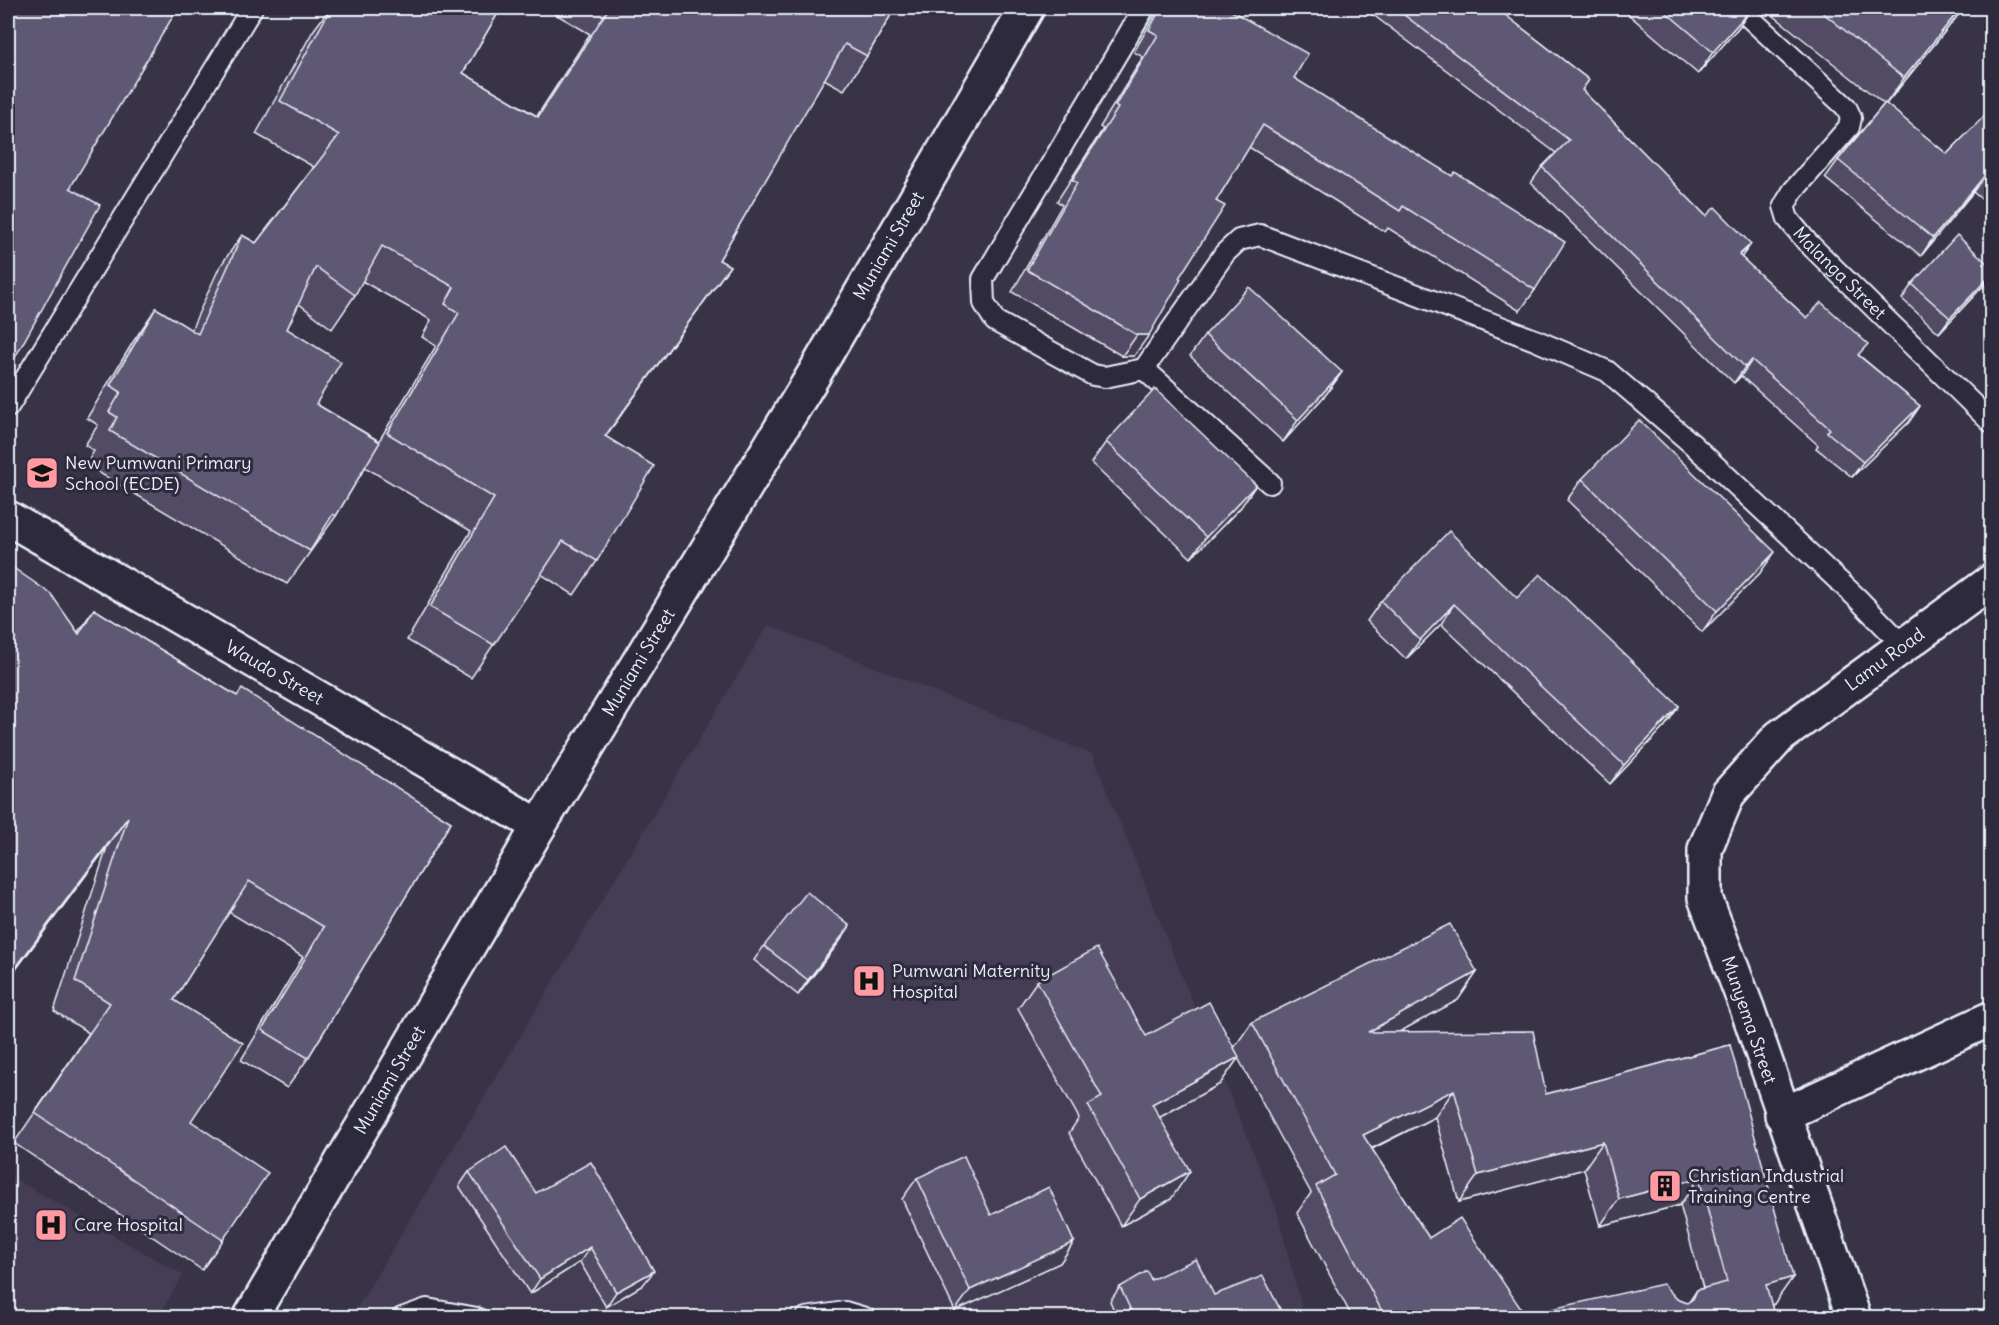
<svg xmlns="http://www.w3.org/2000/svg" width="1999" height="1325" viewBox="0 0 1999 1325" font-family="Delius,sans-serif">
	<rect width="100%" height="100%" fill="#393348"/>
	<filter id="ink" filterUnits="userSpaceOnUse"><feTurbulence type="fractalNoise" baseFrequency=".0167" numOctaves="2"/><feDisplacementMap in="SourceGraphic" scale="12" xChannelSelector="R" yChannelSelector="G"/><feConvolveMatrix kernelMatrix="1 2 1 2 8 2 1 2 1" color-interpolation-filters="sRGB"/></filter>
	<g filter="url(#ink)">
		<g fill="#443e56">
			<polygon points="768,625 1092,754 1276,1208 1304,1317 351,1318"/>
			<polygon points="8,1175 183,1275 158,1317 8,1317"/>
		</g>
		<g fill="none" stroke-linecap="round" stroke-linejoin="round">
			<defs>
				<g id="lane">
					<polyline points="1144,8 983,279 984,303 995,321 1093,375 1105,377 1144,369"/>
					<path id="s1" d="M1739,8L1846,107L1851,118L1849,127L1793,191L1784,206L1788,219L1807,242L1992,423"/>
					<polyline points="8,407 252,8"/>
					<polyline points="1270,483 1144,369 1225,253 1239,240 1260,235 1535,340 1607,371 1691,443 1856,597 1903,645"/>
					<polyline points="402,1318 427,1309 477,1318"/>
					<polyline points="806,1318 845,1312 865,1318"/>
				</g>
				<g id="street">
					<path id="s2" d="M8,518L539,826"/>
					<polyline points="1782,1115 1992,1018"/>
				</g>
				<g id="secondary">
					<path id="s3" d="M250,1318L539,826L813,376L1027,8"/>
					<path id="s4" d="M1854,1318L1747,1008L1705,898V849L1728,794L1779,737L1992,581"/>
				</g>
			</defs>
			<use href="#lane" stroke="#e8f1f8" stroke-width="24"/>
			<use href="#street" stroke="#e8f1f8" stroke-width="38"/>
			<use href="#secondary" stroke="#e8f1f8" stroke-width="38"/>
			<use href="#lane" stroke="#2f2a3d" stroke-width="20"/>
			<use href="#street" stroke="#2f2a3d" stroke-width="33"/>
			<use href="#secondary" stroke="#2f2a3d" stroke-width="33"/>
		</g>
		<g fill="#524c65" stroke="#e8f1f8" stroke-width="1.5" fill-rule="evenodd">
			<path d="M330,8H501L463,73L537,116L590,34L545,8H895L867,56L844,90L824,79L719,260L730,266L605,437L597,561L574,595L541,574L471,678L407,640L471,531L365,467L336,516L287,584L86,465L94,451L85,445L98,425L87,418L133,342L156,308L191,330L219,268L242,235L256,243L314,167L256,134L313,31ZM362,281L431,320L422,337L436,346L379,441L316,404L287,329L299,304L332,329L355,295Z"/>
			<polygon points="1159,8 1226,8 1294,78 1535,290 1520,311 1388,228 1385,232 1249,147 1216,201 1179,278 1134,356 1122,356 1012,292 1062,205 1057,201 1103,129 1100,127 1143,57 1134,52"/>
			<polygon points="1364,8 1496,8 1589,80 1582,90 1706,216 1751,244 1741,257 1807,318 1860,356 1920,406 1909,422 1852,477 1816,448 1818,445 1741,376 1734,383 1531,183 1542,167 1556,153"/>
			<polygon points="1621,8 1752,8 1738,28 1698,74"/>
			<polygon points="1764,8 1964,8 1886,104 1947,154 1992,108 1992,208 1973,192 1921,256 1825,178 1838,160 1884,104"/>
			<polygon points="1992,268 1992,275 1984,285 1939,333 1902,299 1912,284"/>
			<polygon points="1205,335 1342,372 1327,393 1283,442 1190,356"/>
			<polygon points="1106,442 1241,507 1191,558 1091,463"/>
			<polygon points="1582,479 1760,573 1702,632 1567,500"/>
			<polygon points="8,573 78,632 94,609 237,696 451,822 308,1058 287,1088 241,1060 303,957 229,912 174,1000 191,1121 223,1240 202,1270 14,1143 89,1033 54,1011 107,847 8,980"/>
			<polygon points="1517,598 1679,706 1665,726 1610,784 1441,624 1406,659 1367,621 1381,601"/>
			<polygon points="840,941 798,995 754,960 764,946"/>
			<path d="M1477,972L1458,1000L1399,1032L1546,1094L1730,1045L1774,1304L1772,1305V1317H1352L1297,1213L1311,1193L1238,1058L1220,1084L1160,1117L1171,1199L1121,1226L1069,1133L1079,1118L1018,1008L1037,981L1146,1036L1234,1048L1252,1022ZM1435,1117L1459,1202L1584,1169L1600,1226L1680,1205L1703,1288L1697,1290L1689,1302L1687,1303L1677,1299L1525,1315L1429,1238L1372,1149Z"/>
			<polygon points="469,1172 536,1193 643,1285 606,1307 580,1262 530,1294 459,1186"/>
			<polygon points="917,1178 991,1215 1074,1242 1060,1263 955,1311 902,1199"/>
			<polygon points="1151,1280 1214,1295 1284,1317 1117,1317 1110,1301 1120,1287"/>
		</g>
		<g fill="#423e52" stroke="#e8f1f8" stroke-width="1.5">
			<polygon points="1752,8 1738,28 1698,74 1713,52"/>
			<polygon points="1961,8 1964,8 1885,105 1904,78"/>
			<polygon points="1986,174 1973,192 1921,256 1933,238"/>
			<polygon points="1751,244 1740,259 1739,255"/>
			<polygon points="730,266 706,299 581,469 605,436"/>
			<polygon points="1992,274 1984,285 1939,333 1950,318"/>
			<polygon points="1137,335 1149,335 1134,356 1122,356"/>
			<polygon points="1752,360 1741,376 1734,383 1745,367"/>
			<polygon points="1342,372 1327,393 1283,442 1298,420"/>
			<polygon points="1920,406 1909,422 1852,477 1863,462"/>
			<polygon points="1256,485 1241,507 1191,558 1206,537"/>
			<polygon points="1775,552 1760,573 1702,632 1717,611"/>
			<polygon points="1454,604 1441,624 1406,659 1420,640"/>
			<polygon points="1679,706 1665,726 1610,784 1624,765"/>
			<polygon points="128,817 107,847 8,980 8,978"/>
			<polygon points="850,926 840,941 798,995 808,980"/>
			<polygon points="1477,972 1458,1000 1349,1059 1368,1032"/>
			<polygon points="1239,1057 1220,1084 1133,1132 1152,1104"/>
			<polygon points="1454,1090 1435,1117 1344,1162 1363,1135"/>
			<polygon points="1603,1142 1584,1169 1459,1202 1478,1175"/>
			<polygon points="1190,1171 1171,1199 1121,1226 1140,1199"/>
			<polygon points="1699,1178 1680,1205 1600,1226 1619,1199"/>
			<polygon points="1074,1242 1060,1263 955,1311 970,1290"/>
			<polygon points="590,1247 580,1262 530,1294 540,1279"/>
			<polygon points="654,1271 643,1285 606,1307 616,1292"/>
			<polygon points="1793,1277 1774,1304 1747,1312 1766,1285"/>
			<polygon points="1774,1314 1772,1317 1762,1317"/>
		</g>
		<g fill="#5f5875" stroke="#e8f1f8" stroke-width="1.5" fill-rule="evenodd">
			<polygon points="8,8 178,8 70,188 100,205 8,370"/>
			<polygon points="331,8 501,8 463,73 538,117 609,8 895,8 867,56 845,44 719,260 730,266 605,436 654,466 597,561 563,541 494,645 430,607 494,498 387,433 459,313 445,304 454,287 382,246 355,295 316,267 287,329 341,362 316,404 380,442 336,516 333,514 310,551 110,431 117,417 109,412 121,392 110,385 156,308 198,334 242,235 256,243 339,135 280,101"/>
			<polygon points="1161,8 1226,8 1308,54 1294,78 1452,176 1455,172 1565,242 1535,290 1403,206 1400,211 1263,125 1216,201 1225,206 1179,278 1181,279 1149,335 1137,335 1027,270 1077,183 1072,180 1118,108 1115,106 1158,35 1149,30"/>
			<polygon points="1395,8 1496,8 1499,10 1589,80 1582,90 1706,216 1715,207 1751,244 1739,255 1807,318 1821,302 1868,344 1858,355 1920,406 1863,462 1827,432 1830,429 1752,360 1745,367 1542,167 1569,140"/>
			<polygon points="1661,8 1752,8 1713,52"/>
			<polygon points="1817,8 1961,8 1904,78"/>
			<polygon points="1885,103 1947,154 1992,108 1992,179 1986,174 1933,238 1838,160"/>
			<polygon points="1957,235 1992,268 1992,274 1950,318 1912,284"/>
			<polygon points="1249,287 1342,372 1298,420 1205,335"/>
			<polygon points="1155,389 1256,485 1206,537 1106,442"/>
			<polygon points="1639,420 1775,552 1717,611 1582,479"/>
			<polygon points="1449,531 1517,598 1540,574 1679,706 1624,765 1454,604 1420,640 1381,601"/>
			<polygon points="12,567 51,594 79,634 94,609 237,696 242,689 451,822 308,1058 262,1030 324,927 249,881 174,1000 243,1043 191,1121 268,1173 223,1240 35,1113 110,1003 75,981 128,817 8,978 8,574"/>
			<polygon points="807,892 850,926 808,980 764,946"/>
			<path d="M1450,924L1477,972L1368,1032L1533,1031L1546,1094L1730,1045L1793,1277L1766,1285L1774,1314L1762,1317H1385L1316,1186L1335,1175L1252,1022ZM1454,1090L1478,1175L1603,1142L1619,1199L1699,1178L1727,1282L1697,1290L1693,1299L1687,1303L1677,1299L1663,1284L1525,1315L1460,1218L1429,1238L1363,1135Z"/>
			<polygon points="1097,948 1146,1036 1209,1002 1239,1057 1152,1104 1190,1171 1140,1199 1088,1105 1102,1097 1037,981"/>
			<polygon points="506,1147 536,1193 591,1162 654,1271 616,1292 590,1247 540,1279 469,1172"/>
			<polygon points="964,1156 991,1215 1049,1187 1074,1242 970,1290 917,1178"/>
			<polygon points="1196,1259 1214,1295 1263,1276 1284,1317 1134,1317 1120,1287 1147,1271 1151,1280"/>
			<polygon points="480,1308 498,1317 475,1317"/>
		</g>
	</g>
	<defs>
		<symbol id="school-square" viewBox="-11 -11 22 22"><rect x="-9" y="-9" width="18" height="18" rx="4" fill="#ff9aa2" stroke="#2f2a3d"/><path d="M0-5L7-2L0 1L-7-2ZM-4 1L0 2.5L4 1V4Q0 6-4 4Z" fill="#111"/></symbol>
		<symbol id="hospital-square" viewBox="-11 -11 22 22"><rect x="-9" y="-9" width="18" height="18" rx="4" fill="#ff9aa2" stroke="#2f2a3d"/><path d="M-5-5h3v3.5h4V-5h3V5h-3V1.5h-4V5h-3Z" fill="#111"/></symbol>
		<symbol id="building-square" viewBox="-11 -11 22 22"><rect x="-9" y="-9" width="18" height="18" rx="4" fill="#ff9aa2" stroke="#2f2a3d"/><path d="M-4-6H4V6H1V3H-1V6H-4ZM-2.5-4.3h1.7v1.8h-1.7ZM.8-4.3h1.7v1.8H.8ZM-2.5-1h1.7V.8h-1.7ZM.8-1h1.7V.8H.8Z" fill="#111"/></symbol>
	</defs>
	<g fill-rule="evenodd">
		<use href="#school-square" x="23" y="454" width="38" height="38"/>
		<use href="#hospital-square" x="850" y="962" width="38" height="38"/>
		<use href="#building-square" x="1646" y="1167" width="38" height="38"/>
		<use href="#hospital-square" x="32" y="1206" width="38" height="38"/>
	</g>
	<g text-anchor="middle" stroke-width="6" stroke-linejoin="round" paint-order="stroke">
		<g font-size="18" fill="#e8f1f8" stroke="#2f2a3d">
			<text dy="6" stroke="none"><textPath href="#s3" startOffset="1248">Muniami Street</textPath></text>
			<text dy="6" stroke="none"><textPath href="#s1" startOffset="358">Malanga Street</textPath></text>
			<text dy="6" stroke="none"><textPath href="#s4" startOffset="762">Lamu Road</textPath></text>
			<text dy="6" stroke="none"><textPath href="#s3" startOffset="762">Muniami Street</textPath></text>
			<text dy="6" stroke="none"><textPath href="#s2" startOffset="308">Waudo Street</textPath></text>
			<text transform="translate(1749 1020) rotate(71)" y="6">Munyema Street</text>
			<text dy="6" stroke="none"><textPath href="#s3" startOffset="276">Muniami Street</textPath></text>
		</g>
		<g font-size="18" fill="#e8f1f8" stroke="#2f2a3d" text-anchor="start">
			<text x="65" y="469">New Pumwani Primary<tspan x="65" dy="21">School (ECDE)</tspan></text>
			<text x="892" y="977">Pumwani Maternity<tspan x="892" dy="21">Hospital</tspan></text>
			<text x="1688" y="1182">Christian Industrial<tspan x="1688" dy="21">Training Centre</tspan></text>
			<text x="74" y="1231">Care Hospital</text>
		</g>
	</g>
	<rect width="1999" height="1325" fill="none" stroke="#2f2a3d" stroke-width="30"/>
	<rect x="15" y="15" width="1969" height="1295" fill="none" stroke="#e8f1f8" stroke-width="2" filter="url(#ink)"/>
</svg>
